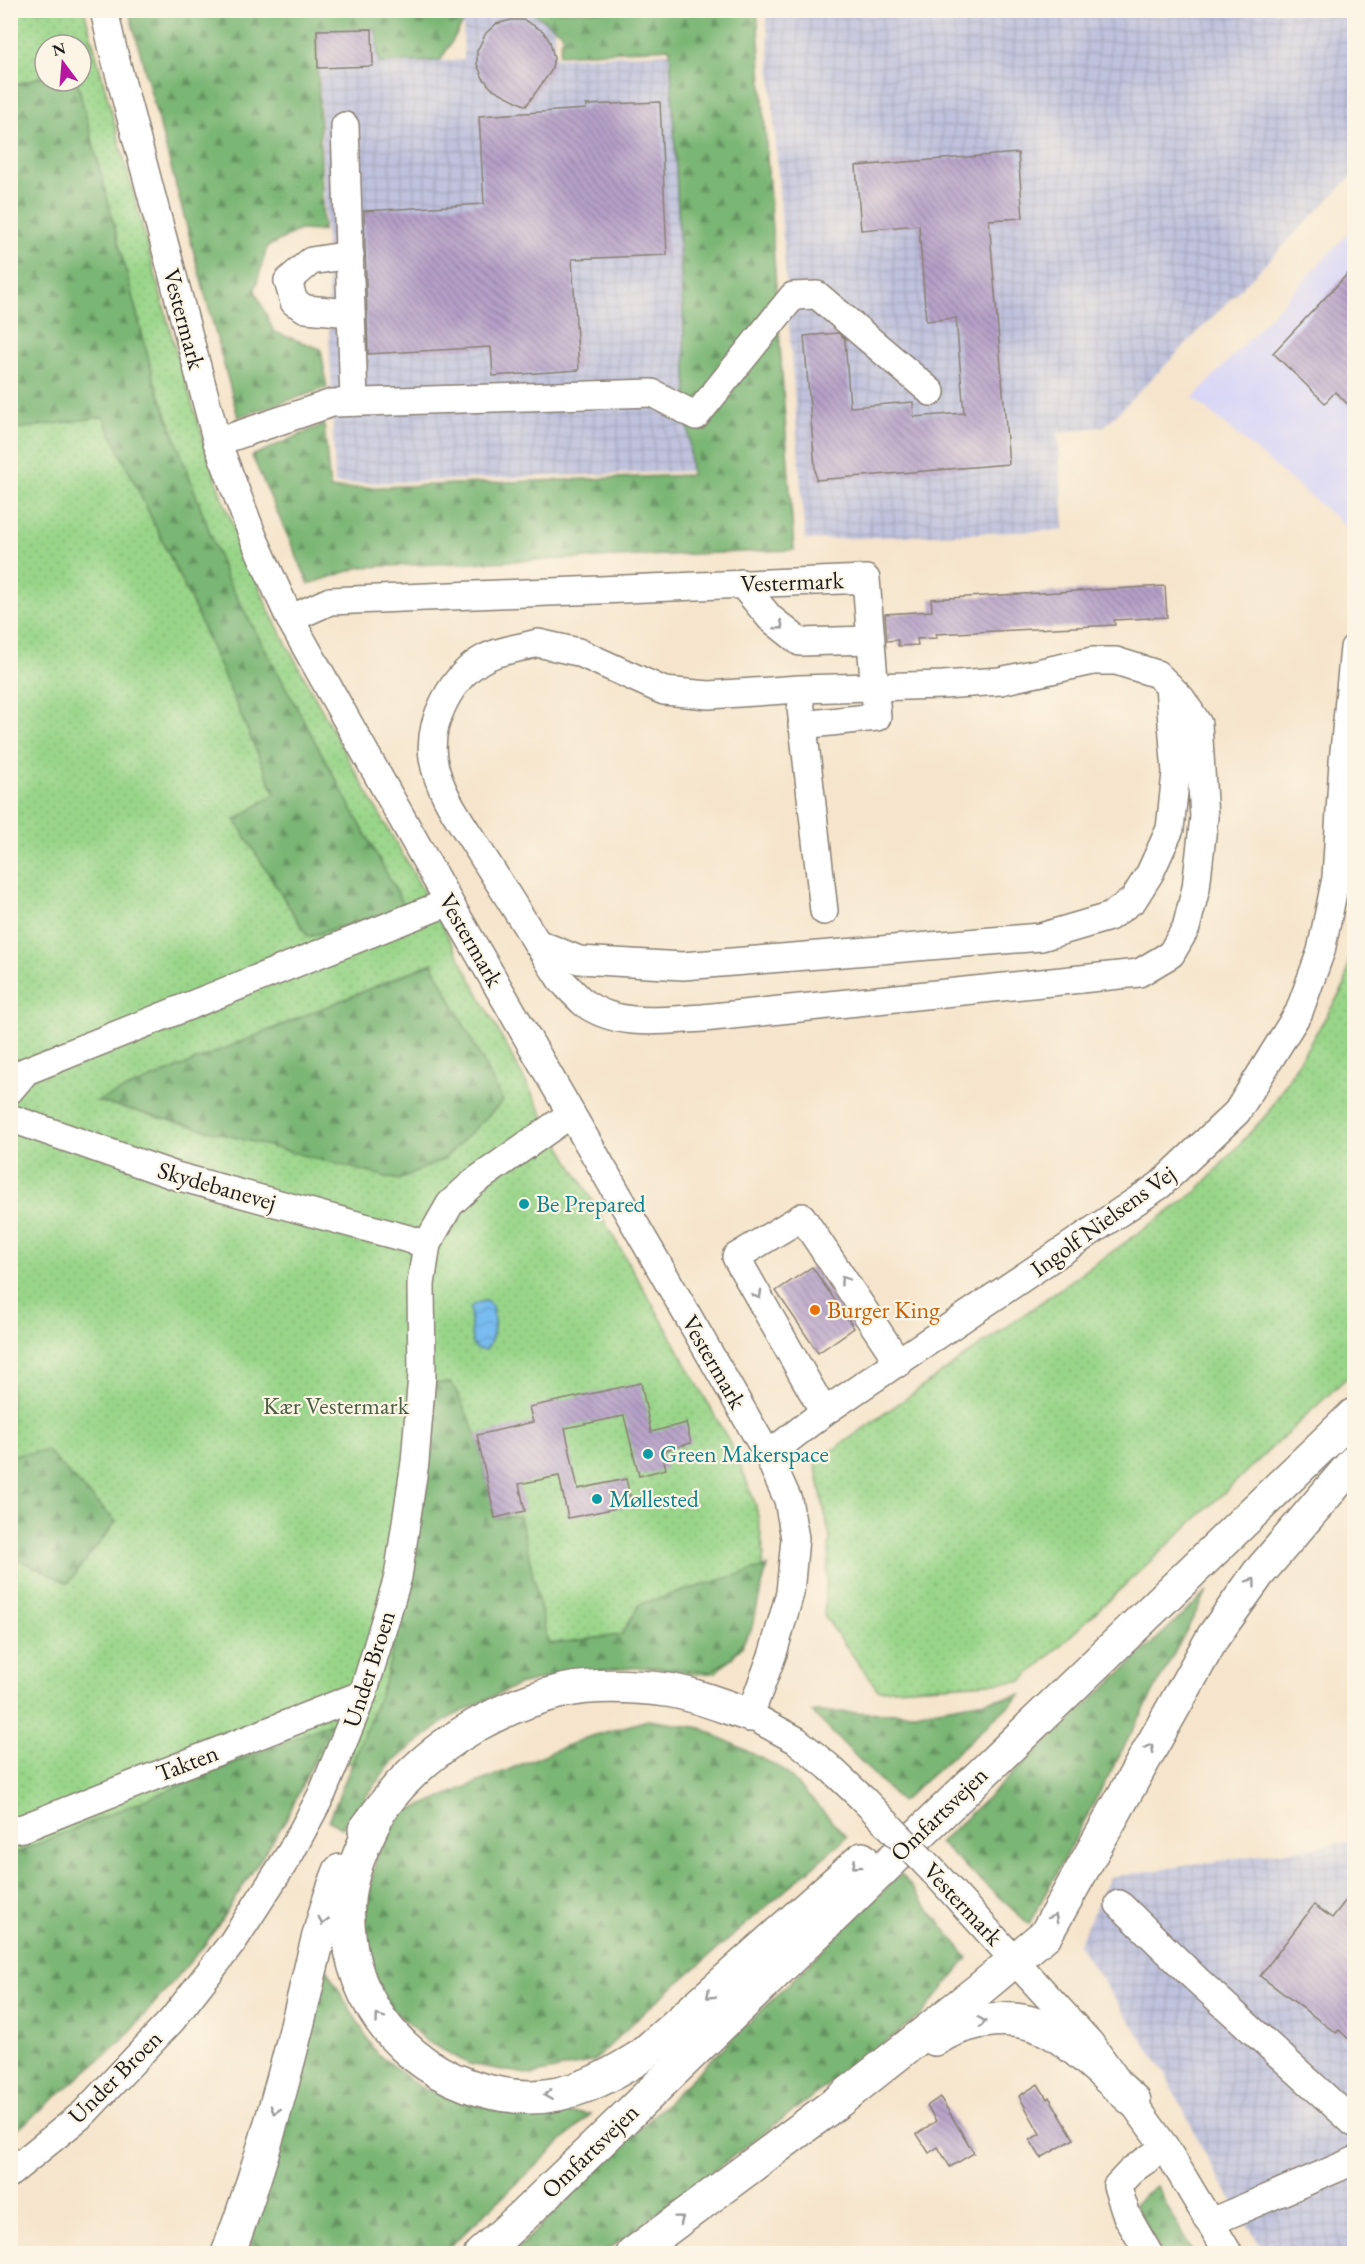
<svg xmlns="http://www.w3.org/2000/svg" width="1365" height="2264" viewBox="0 0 1365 2264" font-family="'EB Garamond',serif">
	<defs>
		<pattern id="industrial-grid" width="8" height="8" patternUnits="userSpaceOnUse" patternTransform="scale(1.5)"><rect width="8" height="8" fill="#c0c2dd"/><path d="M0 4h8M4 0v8" fill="none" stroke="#a4a6bd"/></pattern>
		<pattern id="green-dots" width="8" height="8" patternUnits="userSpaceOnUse" patternTransform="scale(1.5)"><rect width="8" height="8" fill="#99d589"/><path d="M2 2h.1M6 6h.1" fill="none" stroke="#83b676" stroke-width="1.8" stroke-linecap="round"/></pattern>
		<pattern id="forest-firs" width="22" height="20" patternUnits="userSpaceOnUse" patternTransform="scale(1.5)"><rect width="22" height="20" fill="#7ab675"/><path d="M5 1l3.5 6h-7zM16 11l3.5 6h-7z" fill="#63935f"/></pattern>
		<pattern id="water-waves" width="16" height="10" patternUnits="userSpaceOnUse" patternTransform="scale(1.5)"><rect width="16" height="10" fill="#79bcef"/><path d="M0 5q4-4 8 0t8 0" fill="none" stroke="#68a1cc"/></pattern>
		<pattern id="building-back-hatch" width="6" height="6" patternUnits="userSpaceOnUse" patternTransform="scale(1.5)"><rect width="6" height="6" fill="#b5a0c8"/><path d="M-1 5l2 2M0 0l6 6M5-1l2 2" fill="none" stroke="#9282a2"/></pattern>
	</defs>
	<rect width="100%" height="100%" fill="#fcf5e5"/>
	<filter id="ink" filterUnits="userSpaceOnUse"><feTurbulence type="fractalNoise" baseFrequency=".0167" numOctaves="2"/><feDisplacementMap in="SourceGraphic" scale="12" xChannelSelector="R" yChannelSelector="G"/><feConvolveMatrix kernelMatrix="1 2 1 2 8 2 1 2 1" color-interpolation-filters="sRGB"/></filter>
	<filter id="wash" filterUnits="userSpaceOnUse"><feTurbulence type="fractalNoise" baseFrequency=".008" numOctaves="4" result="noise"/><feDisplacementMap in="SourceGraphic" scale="24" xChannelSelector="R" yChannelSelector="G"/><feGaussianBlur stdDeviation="1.35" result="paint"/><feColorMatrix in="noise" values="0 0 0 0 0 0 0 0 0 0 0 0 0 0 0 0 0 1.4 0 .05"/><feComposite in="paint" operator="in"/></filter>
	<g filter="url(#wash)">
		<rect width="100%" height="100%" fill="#f6e5cc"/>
		<polygon fill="#d9d7f7" points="1354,227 1354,533 1193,398"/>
		<g fill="url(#industrial-grid)">
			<polygon points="463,11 553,11 555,58 674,53 690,471 335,484 318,29 384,27 385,63 464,60"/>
			<polygon points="766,11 1354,11 1354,174 1105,426 1058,433 1064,530 805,540"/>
			<polygon points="1354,1841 1354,2253 1265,2253 1212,2167 1164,2071 1078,1945 1110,1877"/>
		</g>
		<g fill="url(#green-dots)" stroke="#5a7852" stroke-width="1.5" fill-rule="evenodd">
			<path d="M84,10L176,352L221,495L270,613L347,757L433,908L550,1128L667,1329L736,1454L756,1506L764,1554L758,1592L742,1647L715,1673L693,1674L611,1663L551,1670L436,1721L383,1764L277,1760L11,1868L10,11ZM45,45H81V81H45Z"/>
			<polygon points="1354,927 1354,1371 1022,1681 878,1690 824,1616 830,1538 815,1463 1196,1192 1268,1113 1345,985"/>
		</g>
		<g fill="url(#forest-firs)" stroke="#4b6948" stroke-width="1.5">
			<polygon points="129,11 757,11 794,550 361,567 309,584 252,456 324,424 330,489 691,475 670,48 559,55 563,34 532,12 466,18 440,61 379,63 376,29 317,30 323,231 299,230 267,247 255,290 274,332 321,349 327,388 238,417"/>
			<polygon points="45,75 45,81 77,81 154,380 226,577 405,907 308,937 235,820 275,794 194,607 103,417 11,430 10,87"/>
			<polygon points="432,963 503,1101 444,1159 398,1180 97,1101"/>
			<polygon points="432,1383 452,1383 477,1435 495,1518 520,1516 548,1644 621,1635 640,1604 767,1566 751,1631 732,1658 710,1672 651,1667 574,1672 518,1685 451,1717 393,1761 342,1828 329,1821 385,1681 409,1581"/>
			<polygon points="47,1451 116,1522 68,1583 11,1556 11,1455"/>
			<polygon points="1207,1592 1029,1924 939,1843"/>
			<polygon points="1021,1695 901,1802 812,1712 914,1713"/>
			<polygon points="648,1720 701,1728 783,1769 847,1837 643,2013 594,2061 532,2075 469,2064 426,2041 381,1999 362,1930 376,1858 401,1814 585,1738"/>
			<polygon points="331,1723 286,1820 206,1943 122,2041 11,2135 11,1855"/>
			<polygon points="901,1874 968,1958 922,2014 604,2253 513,2253"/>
			<polygon points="324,1965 376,2053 422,2088 495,2110 591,2114 443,2253 241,2254"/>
			<polygon points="1156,2186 1193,2253 1162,2253 1134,2205"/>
		</g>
		<path fill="url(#water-waves)" stroke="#4a6c86" stroke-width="1.5" d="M486,1301L492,1306C495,1322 496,1335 486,1350L477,1349L472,1344L470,1308L476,1303Z"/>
		<g id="blocks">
			<g fill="url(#building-back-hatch)">
				<polygon points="511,20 524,20 543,31 550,42 554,58 551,71 526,106 491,88 483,78 477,64 477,51 486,33 496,24"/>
				<polygon points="372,29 373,66 318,68 317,30"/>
				<polygon points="660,102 667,255 572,259 579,370 493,376 491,347 368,354 364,211 484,204 479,116 586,109 586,105"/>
				<polygon points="1018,153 1023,218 989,220 1009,464 816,480 804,336 838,333 845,339 850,407 913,402 914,417 964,413 956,318 926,321 919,225 861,230 856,166"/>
				<polygon points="1354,267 1354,410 1335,392 1325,403 1273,353"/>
				<polygon points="1165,586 1167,617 1114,620 1115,625 936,634 937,638 917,639 918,645 898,646 898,640 887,641 885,614 932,611 931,599"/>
				<polygon points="812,1267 854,1328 818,1353 776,1291"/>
				<polygon points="641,1383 651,1432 686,1423 691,1443 662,1451 666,1469 639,1476 624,1416 565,1428 578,1489 626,1479 632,1505 568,1518 559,1476 519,1484 525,1511 495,1518 477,1435 533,1422 529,1407"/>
				<polygon points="1354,1890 1354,2044 1339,2030 1336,2033 1260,1976 1314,1905 1332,1918"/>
				<polygon points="1038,2084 1047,2099 1049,2097 1074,2139 1041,2158 1030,2140 1040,2134 1019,2096"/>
				<polygon points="940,2097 974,2153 950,2167 938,2147 929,2153 917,2134 936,2121 927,2106"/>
			</g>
		</g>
	</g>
	<g filter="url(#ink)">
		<use href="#blocks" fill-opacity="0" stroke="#898074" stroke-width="1.5"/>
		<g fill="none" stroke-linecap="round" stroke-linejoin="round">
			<defs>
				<g id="minor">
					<polyline points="104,10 113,50 217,442 254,539 290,619 449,902 768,1455 788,1500 795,1538 790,1593 773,1653 750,1715 796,1740 829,1767 863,1799"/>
					<polyline points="345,126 354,402"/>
					<polyline points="350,255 311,261 288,281 294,302 306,309 351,313"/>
					<polyline points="217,442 332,403 652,393 696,416 793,296 817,295 931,392"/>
					<polyline points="741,583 770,618 800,642 870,640"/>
					<polyline points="290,619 330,601 866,579 877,717 802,725"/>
					<path d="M538,643L578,652L664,691L709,695L799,689L943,685L1000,681L1093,661H1116L1157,674L1181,698L1198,724L1204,817L1196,888L1186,928L1171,954L1139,973L703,1018C664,1020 618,1028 584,1003C576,996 568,987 561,980C535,940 510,900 485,860C466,828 439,796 433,758C428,722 451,676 485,658C500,650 521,648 538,643Z"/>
					<polyline points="801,708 824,911"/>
					<polyline points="537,943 579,960 683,966 1041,937 1109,917 1133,900 1150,873 1170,829 1176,773 1169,686"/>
					<polyline points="10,1090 26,1071 449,902"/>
					<polyline points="10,1118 176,1176 427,1244"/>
					<polyline points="824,1412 736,1257 802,1217 899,1363"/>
					<polyline points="768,1455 824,1412 1160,1185 1237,1112 1299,1012 1321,951 1336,878 1343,762 1354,648"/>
					<polyline points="10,1830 23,1828 363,1694"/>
					<polyline points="934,1872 1090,2043 1165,2147 1229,2254"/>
					<polyline points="1119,1904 1196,1979 1354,2123"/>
					<polyline points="10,2173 84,2113 172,2020 232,1943 291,1852 322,1794 363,1694 398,1577 415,1462 422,1375 421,1284 427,1244 450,1204 474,1182 571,1114"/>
					<polyline points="1211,2222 1354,2161"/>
					<polyline points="1149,2254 1127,2216 1117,2186 1132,2170 1165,2147"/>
				</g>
				<g id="highway">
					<path d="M378,1814C366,1839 354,1863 349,1891C346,1910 348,1931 351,1950C367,2036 443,2095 530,2097C571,2097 607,2078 640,2057L862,1859"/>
					<path d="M365,1830C378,1813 390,1795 405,1780C446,1737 504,1705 562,1691C595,1684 634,1686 667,1690C692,1693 725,1707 750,1715"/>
					<path d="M935,2039C970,2018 1017,2011 1053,2033C1082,2051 1108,2079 1134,2101"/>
					<path d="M228,2254C256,2179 278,2103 297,2026C310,1974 320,1921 340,1871"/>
					<polyline points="481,2254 525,2214 1354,1415"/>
					<polyline points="633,2254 840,2100 980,1989 1046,1934 1213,1637 1258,1574 1354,1462"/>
				</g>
			</defs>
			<use href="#minor" stroke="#898074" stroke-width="30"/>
			<use href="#highway" stroke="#898074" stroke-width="36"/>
			<use href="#minor" stroke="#fff" stroke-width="27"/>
			<use href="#highway" stroke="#fff" stroke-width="33"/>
			<defs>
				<polyline id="minor-bridge" points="863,1799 934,1872"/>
			</defs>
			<use href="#minor-bridge" stroke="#898074" stroke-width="30" stroke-linecap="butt"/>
			<use href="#minor-bridge" stroke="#fff" stroke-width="27"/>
		</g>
		<defs><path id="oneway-chevron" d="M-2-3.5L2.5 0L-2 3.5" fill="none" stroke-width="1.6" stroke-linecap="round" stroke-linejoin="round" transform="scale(1.5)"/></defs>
		<g stroke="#999">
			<use href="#oneway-chevron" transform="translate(780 626) rotate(39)"/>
			<use href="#oneway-chevron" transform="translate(844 1280) rotate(-124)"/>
			<use href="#oneway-chevron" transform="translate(758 1295) rotate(60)"/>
			<use href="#oneway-chevron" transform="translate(1252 1582) rotate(-54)"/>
			<use href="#oneway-chevron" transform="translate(1150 1748) rotate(-61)"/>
			<use href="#oneway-chevron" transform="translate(856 1865) rotate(138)"/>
			<use href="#oneway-chevron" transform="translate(1054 1918) rotate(-61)"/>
			<use href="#oneway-chevron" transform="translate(323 1921) rotate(104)"/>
			<use href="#oneway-chevron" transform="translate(710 1995) rotate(138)"/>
			<use href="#oneway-chevron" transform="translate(379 2018) rotate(-126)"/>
			<use href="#oneway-chevron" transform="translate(982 2022) rotate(-8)"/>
			<use href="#oneway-chevron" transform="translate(548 2095) rotate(172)"/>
			<use href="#oneway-chevron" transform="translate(275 2110) rotate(107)"/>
			<use href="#oneway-chevron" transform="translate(680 2219) rotate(-37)"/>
		</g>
	</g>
	<g fill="#0f9aa8" stroke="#fcf5e5" stroke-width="2">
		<circle cx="524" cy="1204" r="6"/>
		<circle cx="648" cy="1454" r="6"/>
		<circle cx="597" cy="1499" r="6"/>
	</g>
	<circle fill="#e8710a" stroke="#fcf5e5" stroke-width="2" cx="815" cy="1310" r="6"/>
	<g text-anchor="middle" stroke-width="4.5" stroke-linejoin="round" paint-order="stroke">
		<g font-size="24" fill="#1c1c1c" stroke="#fcf5e5">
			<text transform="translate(184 319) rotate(75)" y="8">Vestermark</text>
			<text transform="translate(792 582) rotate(-2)" y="8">Vestermark</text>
			<text transform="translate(471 940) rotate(60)" y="8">Vestermark</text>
			<text transform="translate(217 1186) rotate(16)" y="8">Skydebanevej</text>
			<text transform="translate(1103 1221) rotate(-36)" y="8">Ingolf Nielsens Vej</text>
			<text transform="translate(714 1362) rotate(60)" y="8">Vestermark</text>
			<text transform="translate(369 1669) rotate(-72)" y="8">Under Broen</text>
			<text transform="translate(187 1763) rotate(-21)" y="8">Takten</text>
			<text transform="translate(939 1814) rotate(-44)" y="8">Omfartsvejen</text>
			<text transform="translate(963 1904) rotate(47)" y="8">Vestermark</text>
			<text transform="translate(115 2077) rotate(-45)" y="8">Under Broen</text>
			<text transform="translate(590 2151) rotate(-44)" y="8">Omfartsvejen</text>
		</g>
		<g font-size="24" fill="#0d838f" stroke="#fcf5e5" text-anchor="start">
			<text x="536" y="1212">Be Prepared</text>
			<text x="660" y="1462">Green Makerspace</text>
			<text x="609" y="1507">Møllested</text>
		</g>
		<g font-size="24" fill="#c56008" stroke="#fcf5e5" text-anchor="start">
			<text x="827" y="1318">Burger King</text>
		</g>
		<g font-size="24" fill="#485d42" stroke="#fcf5e5">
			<text x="336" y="1414">Kær Vestermark</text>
		</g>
	</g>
	<rect width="1365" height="2264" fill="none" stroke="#fcf5e5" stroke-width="36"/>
	<g transform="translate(63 63) rotate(344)"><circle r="28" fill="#fcf5e5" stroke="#a29e95" stroke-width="1.5"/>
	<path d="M0-4.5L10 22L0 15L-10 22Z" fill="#b5179e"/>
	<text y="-9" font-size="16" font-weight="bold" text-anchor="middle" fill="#1c1c1c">N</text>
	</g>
</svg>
